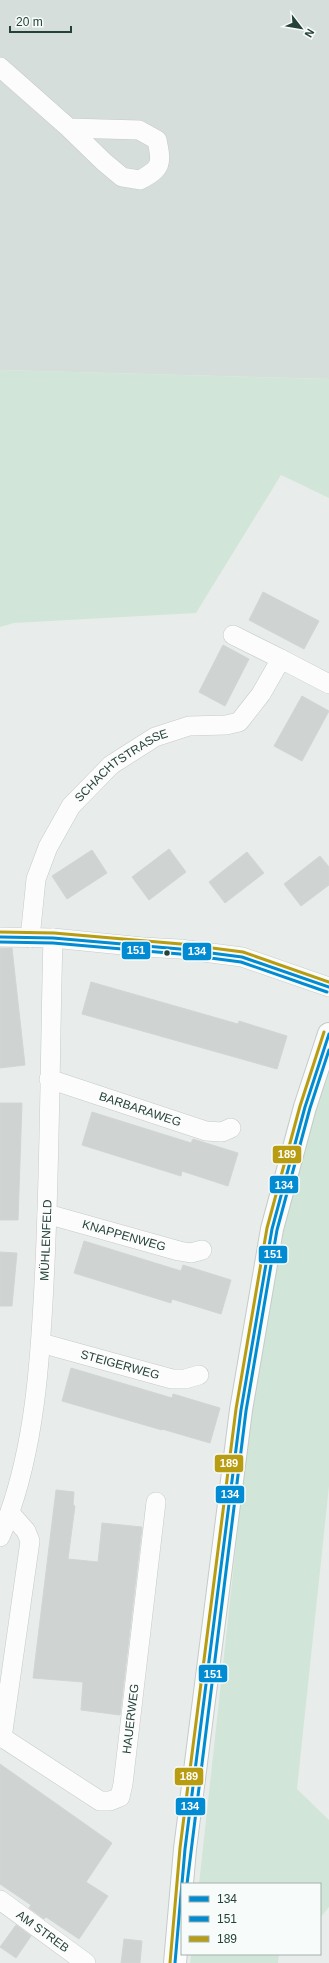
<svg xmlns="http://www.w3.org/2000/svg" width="329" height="1963" viewBox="0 0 329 1963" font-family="Arial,sans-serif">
	<rect width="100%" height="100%" fill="#e8edeb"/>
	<polygon fill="#d6dedb" points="0,0 329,0 329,379 0,370"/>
	<g fill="#d1e6d8">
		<polygon points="0,370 329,379 329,498 281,475 196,613 14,623 0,627"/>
		<polygon points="329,1073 329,1486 297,1789 329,1820 329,1907 320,1918 320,1884 199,1884 251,1408 284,1230 315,1107"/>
		<polygon points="191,1954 279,1954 278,1963 190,1963"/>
	</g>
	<g fill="#cfd4d2" stroke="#d1d6d4">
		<polygon points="263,592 319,621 304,649 249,620"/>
		<polygon points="223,645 249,659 225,706 199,692"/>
		<polygon points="302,696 329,711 302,761 274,746"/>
		<polygon points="169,849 186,872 149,900 132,877"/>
		<polygon points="92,850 107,873 67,899 52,876"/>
		<polygon points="247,852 264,873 225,903 209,882"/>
		<polygon points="320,856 329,867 329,885 301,906 284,884"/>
		<polygon points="0,948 12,948 25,1065 0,1068"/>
		<polygon points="91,982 238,1024 239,1021 287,1036 277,1069 82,1014"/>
		<polygon points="0,1103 22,1103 18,1220 0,1220"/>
		<polygon points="92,1112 191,1143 193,1139 238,1153 228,1186 182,1171 181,1176 82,1145"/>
		<polygon points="84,1241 181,1271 183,1265 231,1280 221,1314 172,1299 171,1303 74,1273"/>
		<polygon points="0,1252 17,1253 12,1306 0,1306"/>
		<polygon points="71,1368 172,1398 173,1394 220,1408 210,1443 162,1429 162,1430 62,1401"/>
		<polygon points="56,1490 74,1492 73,1505 75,1506 68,1559 98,1562 102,1523 142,1527 120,1715 81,1710 83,1682 33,1678"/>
		<polygon points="0,1764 112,1843 86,1882 108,1896 79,1939 46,1917 44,1919 29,1908 31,1905 0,1884"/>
		<polygon points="16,1925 31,1936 16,1958 0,1947"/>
		<polygon points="124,1939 142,1941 140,1963 121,1963"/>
	</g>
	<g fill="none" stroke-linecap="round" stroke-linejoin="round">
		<defs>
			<g id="street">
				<path d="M0,67L69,128L104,162L122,177L140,180C162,168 162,164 157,140L139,130L69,128"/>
				<polyline points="233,635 281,659"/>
				<polyline points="0,937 53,938 142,947 180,949 242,957 329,987"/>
				<path id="s1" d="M30,938L36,879L48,847L71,806L111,765L155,737L189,726L226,725L239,722L261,694L281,659L329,684"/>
				<path id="s2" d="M49,1079L206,1131L222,1132L231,1128"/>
				<path id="s3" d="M47,1214L179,1251L191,1253L202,1250"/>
				<path id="s4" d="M41,1343L172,1379H185L199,1375"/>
				<path id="s5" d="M0,1537C36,1455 41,1352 45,1263C50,1155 50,1047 53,938"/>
				<path id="s6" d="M0,1736L100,1801H110L120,1797L123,1784L156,1502"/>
				<polyline points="2,1738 30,1541 26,1531 10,1513"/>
				<path id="s7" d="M0,1900L86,1963"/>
			</g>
			<polyline id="secondary" points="175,1963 185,1849 241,1410 272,1229 305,1107 329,1034"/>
		</defs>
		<use href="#street" stroke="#c5cac8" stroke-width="20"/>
		<use href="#secondary" stroke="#c3cbc8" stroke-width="24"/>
		<use href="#street" stroke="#fcfcfc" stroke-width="19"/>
		<use href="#secondary" stroke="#fcfcfc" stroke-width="22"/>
		<defs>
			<g id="bus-1">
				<polyline points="0,937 53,938 180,949 242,957 329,987"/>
				<polyline points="175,1963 185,1849 241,1410 272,1229 305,1107 329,1034"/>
			</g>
			<g id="bus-2">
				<polyline points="0,942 53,943 180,954 241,962 327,992"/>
				<polyline points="187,1884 246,1411 277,1230 310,1108 329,1050"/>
			</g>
			<g id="bus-3">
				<polyline points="0,932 54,933 181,944 243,952 329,982"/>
				<polyline points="170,1963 180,1848 236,1409 267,1228 300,1106 324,1032"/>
			</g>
		</defs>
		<use href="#bus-1" stroke="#f7fbf9" stroke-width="6"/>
		<use href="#bus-2" stroke="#f7fbf9" stroke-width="6"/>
		<use href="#bus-3" stroke="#f7fbf9" stroke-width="6"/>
		<use href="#bus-1" stroke="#008bd2" stroke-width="3"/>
		<use href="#bus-2" stroke="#008bd2" stroke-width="3"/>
		<use href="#bus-3" stroke="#b89c11" stroke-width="3"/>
	</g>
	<circle fill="#24423a" stroke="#f7fbf9" stroke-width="1.5" cx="167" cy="953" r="3.5"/>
	<g text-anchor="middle" stroke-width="3" stroke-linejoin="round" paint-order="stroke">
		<g font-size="12" fill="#24423a" stroke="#f7fbf9">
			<text dy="4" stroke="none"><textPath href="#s1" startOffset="206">SCHACHTSTRASSE</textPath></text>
			<text dy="4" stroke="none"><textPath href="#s2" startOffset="96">BARBARAWEG</textPath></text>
			<text dy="4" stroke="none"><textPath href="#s3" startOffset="80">KNAPPENWEG</textPath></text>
			<text dy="4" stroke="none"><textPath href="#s5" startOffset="302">MÜHLENFELD</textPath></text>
			<text dy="4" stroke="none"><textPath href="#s4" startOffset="82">STEIGERWEG</textPath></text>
			<text dy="4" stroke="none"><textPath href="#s6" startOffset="219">HAUERWEG</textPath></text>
			<text dy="4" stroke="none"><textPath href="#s7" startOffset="53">AM STREB</textPath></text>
		</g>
	</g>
	<g stroke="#f7fbf9" stroke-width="1.5">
		<rect x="121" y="941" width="30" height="19" rx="4" fill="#008bd2"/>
		<rect x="182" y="942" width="30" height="19" rx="4" fill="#008bd2"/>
		<rect x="272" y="1145" width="30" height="19" rx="4" fill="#b89c11"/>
		<rect x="269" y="1175" width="30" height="19" rx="4" fill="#008bd2"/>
		<rect x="258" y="1245" width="30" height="19" rx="4" fill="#008bd2"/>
		<rect x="214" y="1454" width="30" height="19" rx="4" fill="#b89c11"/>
		<rect x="215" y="1485" width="30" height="19" rx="4" fill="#008bd2"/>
		<rect x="198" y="1664" width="30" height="19" rx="4" fill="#008bd2"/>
		<rect x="174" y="1767" width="30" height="19" rx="4" fill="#b89c11"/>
		<rect x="175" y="1797" width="31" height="19" rx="4" fill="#008bd2"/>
	</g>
	<g font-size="11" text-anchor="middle" font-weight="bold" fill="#fff">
		<text x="136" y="954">151</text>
		<text x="197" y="955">134</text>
		<text x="287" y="1158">189</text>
		<text x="284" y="1189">134</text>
		<text x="273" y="1258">151</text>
		<text x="229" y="1467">189</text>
		<text x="230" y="1498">134</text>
		<text x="213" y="1678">151</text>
		<text x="189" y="1780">189</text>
		<text x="190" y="1810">134</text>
	</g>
	<rect x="181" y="1883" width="140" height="72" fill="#f7fbf9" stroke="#a3b1ad"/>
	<rect x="189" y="1896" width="20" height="6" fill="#008bd2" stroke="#a3b1ad"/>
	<text x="217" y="1903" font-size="12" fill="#24423a">134</text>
	<rect x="189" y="1916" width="20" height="6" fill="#008bd2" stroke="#a3b1ad"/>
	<text x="217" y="1923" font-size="12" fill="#24423a">151</text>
	<rect x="189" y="1936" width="20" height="6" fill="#b89c11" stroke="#a3b1ad"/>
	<text x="217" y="1943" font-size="12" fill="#24423a">189</text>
	<g transform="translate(301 28) rotate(121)" stroke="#f7fbf9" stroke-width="3" paint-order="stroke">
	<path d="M0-3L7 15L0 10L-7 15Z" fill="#24423a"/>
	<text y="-6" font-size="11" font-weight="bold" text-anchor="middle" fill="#24423a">N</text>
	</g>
	<path d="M10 26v6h61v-6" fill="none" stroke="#24423a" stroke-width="2"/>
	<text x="16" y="26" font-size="12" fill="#24423a" stroke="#f7fbf9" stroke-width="3" paint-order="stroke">20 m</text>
</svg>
